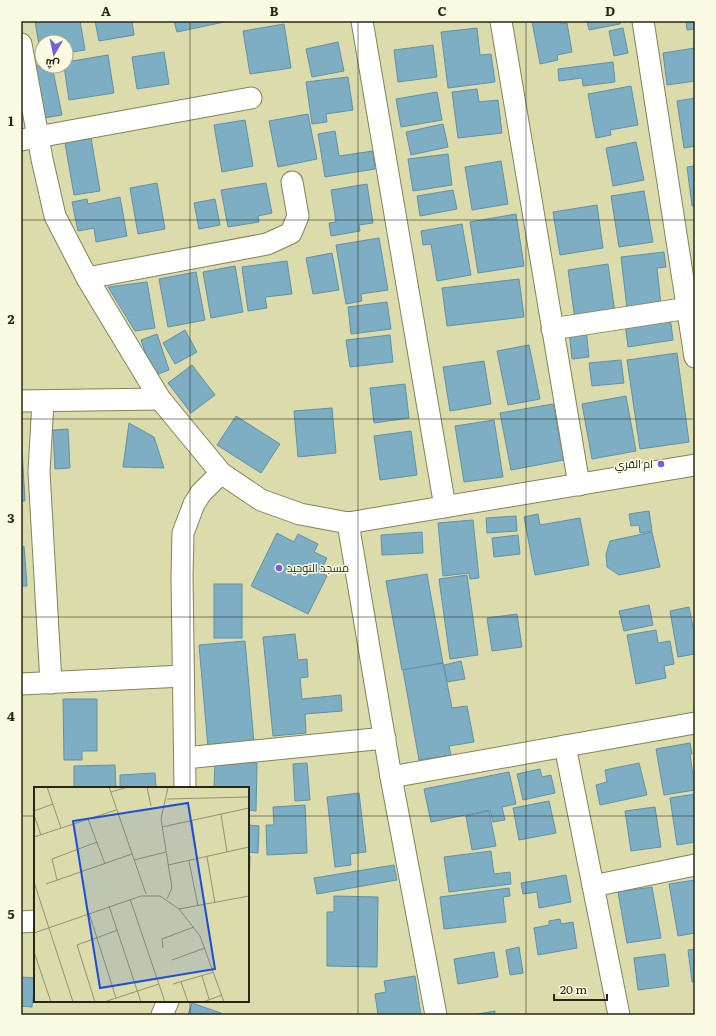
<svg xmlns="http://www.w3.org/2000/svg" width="716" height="1036" viewBox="0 0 716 1036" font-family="Literata,Cairo,serif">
	<rect width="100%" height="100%" fill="#dbdbac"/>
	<g fill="#7daec4" stroke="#6191a7">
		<polygon points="35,21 80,21 85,50 66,53 66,42 42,42 41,57"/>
		<polygon points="95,21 132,21 134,35 99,41"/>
		<polygon points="174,21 229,21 177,32"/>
		<polygon points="532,21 561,21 561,24 567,23 572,52 557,55 558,60 540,64"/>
		<polygon points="587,21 620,21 620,24 589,30"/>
		<polygon points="686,21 695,21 695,29 687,30"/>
		<polygon points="284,24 291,68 250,74 243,31"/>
		<polygon points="477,28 480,55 491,54 495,82 448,88 441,32"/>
		<polygon points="623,28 628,53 614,56 609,31"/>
		<polygon points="338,42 344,71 312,77 306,49"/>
		<polygon points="433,45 437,77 398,82 394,50"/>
		<polygon points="695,48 695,81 667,85 663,53"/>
		<polygon points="164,52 169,84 137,89 132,57"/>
		<polygon points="108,55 114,93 69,100 64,66 66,66 66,62"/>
		<polygon points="613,62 615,82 583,86 582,78 559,81 558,69"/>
		<polygon points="42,64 42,66 52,66 62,115 44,118 34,66"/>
		<polygon points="348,77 353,110 326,114 327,122 312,124 306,82"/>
		<polygon points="631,86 638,125 610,130 611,135 596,138 588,94"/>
		<polygon points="477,89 479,102 498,100 502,133 458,138 452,92"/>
		<polygon points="437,92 442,120 401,127 396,99"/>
		<polygon points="695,98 695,146 684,148 677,101"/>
		<polygon points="308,114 317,159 278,167 269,121"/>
		<polygon points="245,120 253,166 222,172 214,125"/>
		<polygon points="443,124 448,147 411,155 406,132"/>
		<polygon points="335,131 339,156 373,151 375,169 325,177 318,134"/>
		<polygon points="91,138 100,191 74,195 65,143"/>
		<polygon points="636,142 644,180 613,186 606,148"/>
		<polygon points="448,154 452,185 413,191 408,159"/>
		<polygon points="501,161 508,204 472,210 465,167"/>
		<polygon points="695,166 695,205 692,206 687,167"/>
		<polygon points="157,183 165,229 138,234 130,188"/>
		<polygon points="266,183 272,213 258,216 259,222 228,227 221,190"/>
		<polygon points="367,184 373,223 359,225 360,231 331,236 329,223 336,222 331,190"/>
		<polygon points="453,190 457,209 420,216 417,196"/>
		<polygon points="644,191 653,242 619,247 611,196"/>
		<polygon points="120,197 127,236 96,242 94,228 78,231 72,202 87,199 88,204"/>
		<polygon points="215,199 220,225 199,229 194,203"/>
		<polygon points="597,205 603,248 560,255 553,212"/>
		<polygon points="516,214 524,266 478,273 470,222"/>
		<polygon points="462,224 471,275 437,281 431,244 423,245 421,231"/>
		<polygon points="379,238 388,290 361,294 362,301 346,304 336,245"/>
		<polygon points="664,252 666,267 657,268 661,305 627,308 621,257"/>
		<polygon points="332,253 339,290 313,294 306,258"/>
		<polygon points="287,261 292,294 265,297 267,308 248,311 242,267"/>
		<polygon points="608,264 615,313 575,319 568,270"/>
		<polygon points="235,266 243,312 211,318 203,272"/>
		<polygon points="196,272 205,320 168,327 159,279"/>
		<polygon points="519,279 524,317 447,326 442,288"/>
		<polygon points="147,282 155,328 135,331 108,287"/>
		<polygon points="387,302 391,329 351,334 348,307"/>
		<polygon points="670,316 673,340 628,347 625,323"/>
		<polygon points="586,329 589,357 572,359 569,331"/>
		<polygon points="185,330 197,352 175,364 163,343"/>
		<polygon points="157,334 169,370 153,376 141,340"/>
		<polygon points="390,335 393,362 350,367 346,340"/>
		<polygon points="529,345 540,399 508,405 497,351"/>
		<polygon points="677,353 689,442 640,449 627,360"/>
		<polygon points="621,360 624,383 592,386 589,363"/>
		<polygon points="484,361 491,404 450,411 443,367"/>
		<polygon points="192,365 215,395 191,413 168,383"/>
		<polygon points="405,384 409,418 374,423 370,388"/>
		<polygon points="626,396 636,451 592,459 582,404"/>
		<polygon points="553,404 564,460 511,470 500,413"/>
		<polygon points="332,408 336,453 298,457 294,411"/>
		<polygon points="236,416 280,444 261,473 217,445"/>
		<polygon points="494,420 503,477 464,482 455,426"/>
		<polygon points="129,423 154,437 164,468 123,467"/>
		<polygon points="68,429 70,468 55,469 53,430"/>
		<polygon points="411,431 417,475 380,480 374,436"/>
		<polygon points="21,432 25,501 21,501"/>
		<polygon points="649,511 652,531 640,533 639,525 631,526 629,514"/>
		<polygon points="538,514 540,525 580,518 589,565 535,575 524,517"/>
		<polygon points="516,516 517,531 487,533 486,518"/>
		<polygon points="473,520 479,578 470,579 469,573 443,576 438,523"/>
		<polygon points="422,532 423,553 382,555 381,535"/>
		<polygon points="652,532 660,567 619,575 607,567 606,554 610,541"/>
		<polygon points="277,533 294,542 298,534 318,544 314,552 327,558 320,572 327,576 308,614 251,586"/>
		<polygon points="518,535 520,554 494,557 492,538"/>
		<polygon points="24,546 27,586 21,586 21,547"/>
		<polygon points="427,574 443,663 402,670 386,581"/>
		<polygon points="467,575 478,655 450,659 439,579"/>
		<rect x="214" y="584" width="28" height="54"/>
		<polygon points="649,605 653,625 624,631 619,611"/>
		<polygon points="689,607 695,637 695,654 678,657 670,611"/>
		<polygon points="517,614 522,647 492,651 487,618"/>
		<polygon points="656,630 658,643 670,641 674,664 664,666 666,678 636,684 627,635"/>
		<polygon points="295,634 298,660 307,659 308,677 300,678 302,699 341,695 342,711 305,714 306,733 273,736 263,637"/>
		<polygon points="245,641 254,743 208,747 199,645"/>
		<polygon points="461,661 465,679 447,682 444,665"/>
		<polygon points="443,663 452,708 467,706 474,742 449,746 451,755 419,760 403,670"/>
		<polygon points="63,699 97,699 97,751 82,751 82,760 64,760"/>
		<polygon points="690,743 692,754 690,754 695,790 664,795 656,749"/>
		<polygon points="215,762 257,763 256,811 248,810 248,788 214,788"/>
		<polygon points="307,763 310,800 295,801 293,764"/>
		<polygon points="639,763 647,795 600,805 596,785 607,782 605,770"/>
		<polygon points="115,765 116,788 74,788 74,766"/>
		<polygon points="540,769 542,777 551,775 555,793 523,800 517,774"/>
		<polygon points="509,772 516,804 502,807 505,820 493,822 490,810 431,822 424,789"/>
		<polygon points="155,773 156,788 120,788 120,775"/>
		<polygon points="359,793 366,852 350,854 351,865 335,867 327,797"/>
		<polygon points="695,794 695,842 677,845 670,798"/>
		<polygon points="549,801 556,833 519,840 513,808"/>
		<polygon points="305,805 307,853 267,855 266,825 274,825 273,807"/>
		<polygon points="655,807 661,847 631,851 625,811"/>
		<polygon points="489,811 496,846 472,850 466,816"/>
		<polygon points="248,825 259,826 258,853 248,852"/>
		<polygon points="491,851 494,874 510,872 511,884 449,892 444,857"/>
		<polygon points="248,856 250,856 248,927"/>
		<polygon points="394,865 397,880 317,894 314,878"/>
		<polygon points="566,875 571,902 539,908 537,892 523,894 521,883"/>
		<polygon points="695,880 695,933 678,936 669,884"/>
		<polygon points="652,887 661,938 627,943 618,892"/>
		<polygon points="509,888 510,896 503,897 506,922 444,929 440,897"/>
		<polygon points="334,896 378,897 377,967 327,966 327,912 334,912"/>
		<polygon points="560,919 561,924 573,922 577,948 538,955 534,928 549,925 549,921"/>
		<polygon points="519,947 523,973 510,975 506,950"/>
		<polygon points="695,949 695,982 692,982 688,950"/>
		<polygon points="494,952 498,977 458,984 454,959"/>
		<polygon points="665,954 669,986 638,990 634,958"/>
		<polygon points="415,976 421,1015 378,1015 375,994 386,992 384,981"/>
		<polygon points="21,977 35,978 32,1007 21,1006"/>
		<polygon points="192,1003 221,1013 221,1015 188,1015"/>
		<polygon points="495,1011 495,1015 478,1015 478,1014"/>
	</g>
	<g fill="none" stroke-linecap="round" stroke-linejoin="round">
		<defs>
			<g id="minor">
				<polyline points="362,21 445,507"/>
				<polyline points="501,21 579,485"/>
				<polyline points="643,21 695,357"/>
				<polyline points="21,44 42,159 55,216 87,278 160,399 221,473 261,500 300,514 348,523 695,465"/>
				<polyline points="21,140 251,98"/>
				<polyline points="87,278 267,244 291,233 298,216 292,182"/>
				<polyline points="552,329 695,307"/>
				<polyline points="21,401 160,399"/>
				<polyline points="43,401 39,472 51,683"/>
				<polyline points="348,523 391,777 436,1015"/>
				<polyline points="21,684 183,676"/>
				<polyline points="565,746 619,1015"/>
				<polyline points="185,758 385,738"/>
				<polyline points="391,777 695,723"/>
				<polyline points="185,788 182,576 183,533 194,504 201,493 221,473"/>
				<polyline points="593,886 695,865"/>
				<polyline points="21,922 35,921"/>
				<polyline points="162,1015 168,1001"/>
			</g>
		</defs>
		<use href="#minor" stroke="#848358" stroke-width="23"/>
		<use href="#minor" stroke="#fff" stroke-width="21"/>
	</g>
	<path fill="none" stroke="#272715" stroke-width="1" stroke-opacity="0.55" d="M190,21V788M358,21V1015M526,21V1015M21,220H695M21,419H695M21,617H695M21,816H35M248,816H695M190,1001V1015"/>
	<g fill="#755fda" stroke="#fafae3" stroke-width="1.5">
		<circle cx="661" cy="464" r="4"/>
		<circle cx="279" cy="568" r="4"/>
	</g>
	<g text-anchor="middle" stroke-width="3" stroke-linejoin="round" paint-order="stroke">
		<g font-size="11" fill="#272715" stroke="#fafae3" text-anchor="end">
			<text x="653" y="468">ام القري</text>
			<text x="287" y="572" text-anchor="start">مسجد التوحيد</text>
		</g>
	</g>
	<g transform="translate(34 787)">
		<rect width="215" height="215" fill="#dbdbac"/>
		<path fill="none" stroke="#939370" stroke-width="1" d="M13,0L27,41M75,0L112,107M113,0L117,19M77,5L94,0M133,12L215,10M0,24L19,17M187,27L193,65M0,28L7,48M54,32L71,77M158,34L163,72M128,40L215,21M0,50L82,23M173,70L181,116M100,73L132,65M155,74L164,119M134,78L215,60M23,93L18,72L63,55M0,95L39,215M12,97L98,67M96,112L131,215M133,112L138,101L127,32L134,0M75,119L107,215M145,122L215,109M55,126L82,211M0,146L107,109H126L145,122L166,149L190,215M129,161L128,152L160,140M0,165L17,215M138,173L171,161M168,189L175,212M147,195L154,215M139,197L180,185M61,215L43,158L84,143M70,215L125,197M169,215L188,208"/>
		<path fill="#1d4ed8" fill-opacity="0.15" stroke="#1d4ed8" stroke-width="2" d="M154,16L181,182L66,201L39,34Z"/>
		<rect width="215" height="215" fill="none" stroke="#272715" stroke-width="2"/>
	</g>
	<rect width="716" height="1036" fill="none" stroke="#fafae3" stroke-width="44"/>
	<g transform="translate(54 54) rotate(189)"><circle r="19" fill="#fafae3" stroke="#a6a691"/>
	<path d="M0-3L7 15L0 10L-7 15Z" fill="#755fda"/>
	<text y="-6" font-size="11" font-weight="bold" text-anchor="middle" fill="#272715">ش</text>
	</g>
	<path d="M554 994v6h53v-6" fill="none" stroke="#272715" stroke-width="2"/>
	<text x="560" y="994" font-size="12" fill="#272715" stroke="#fafae3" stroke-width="3" paint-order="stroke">20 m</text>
	<rect x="22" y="22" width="672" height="992" fill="none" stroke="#272715" stroke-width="1.5"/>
	<g font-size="13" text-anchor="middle" font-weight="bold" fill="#272715">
		<text x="106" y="16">A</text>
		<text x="274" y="16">B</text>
		<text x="442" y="16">C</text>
		<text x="610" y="16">D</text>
		<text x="11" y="126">1</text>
		<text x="11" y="324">2</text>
		<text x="11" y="523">3</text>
		<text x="11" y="721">4</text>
		<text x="11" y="919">5</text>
	</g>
</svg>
